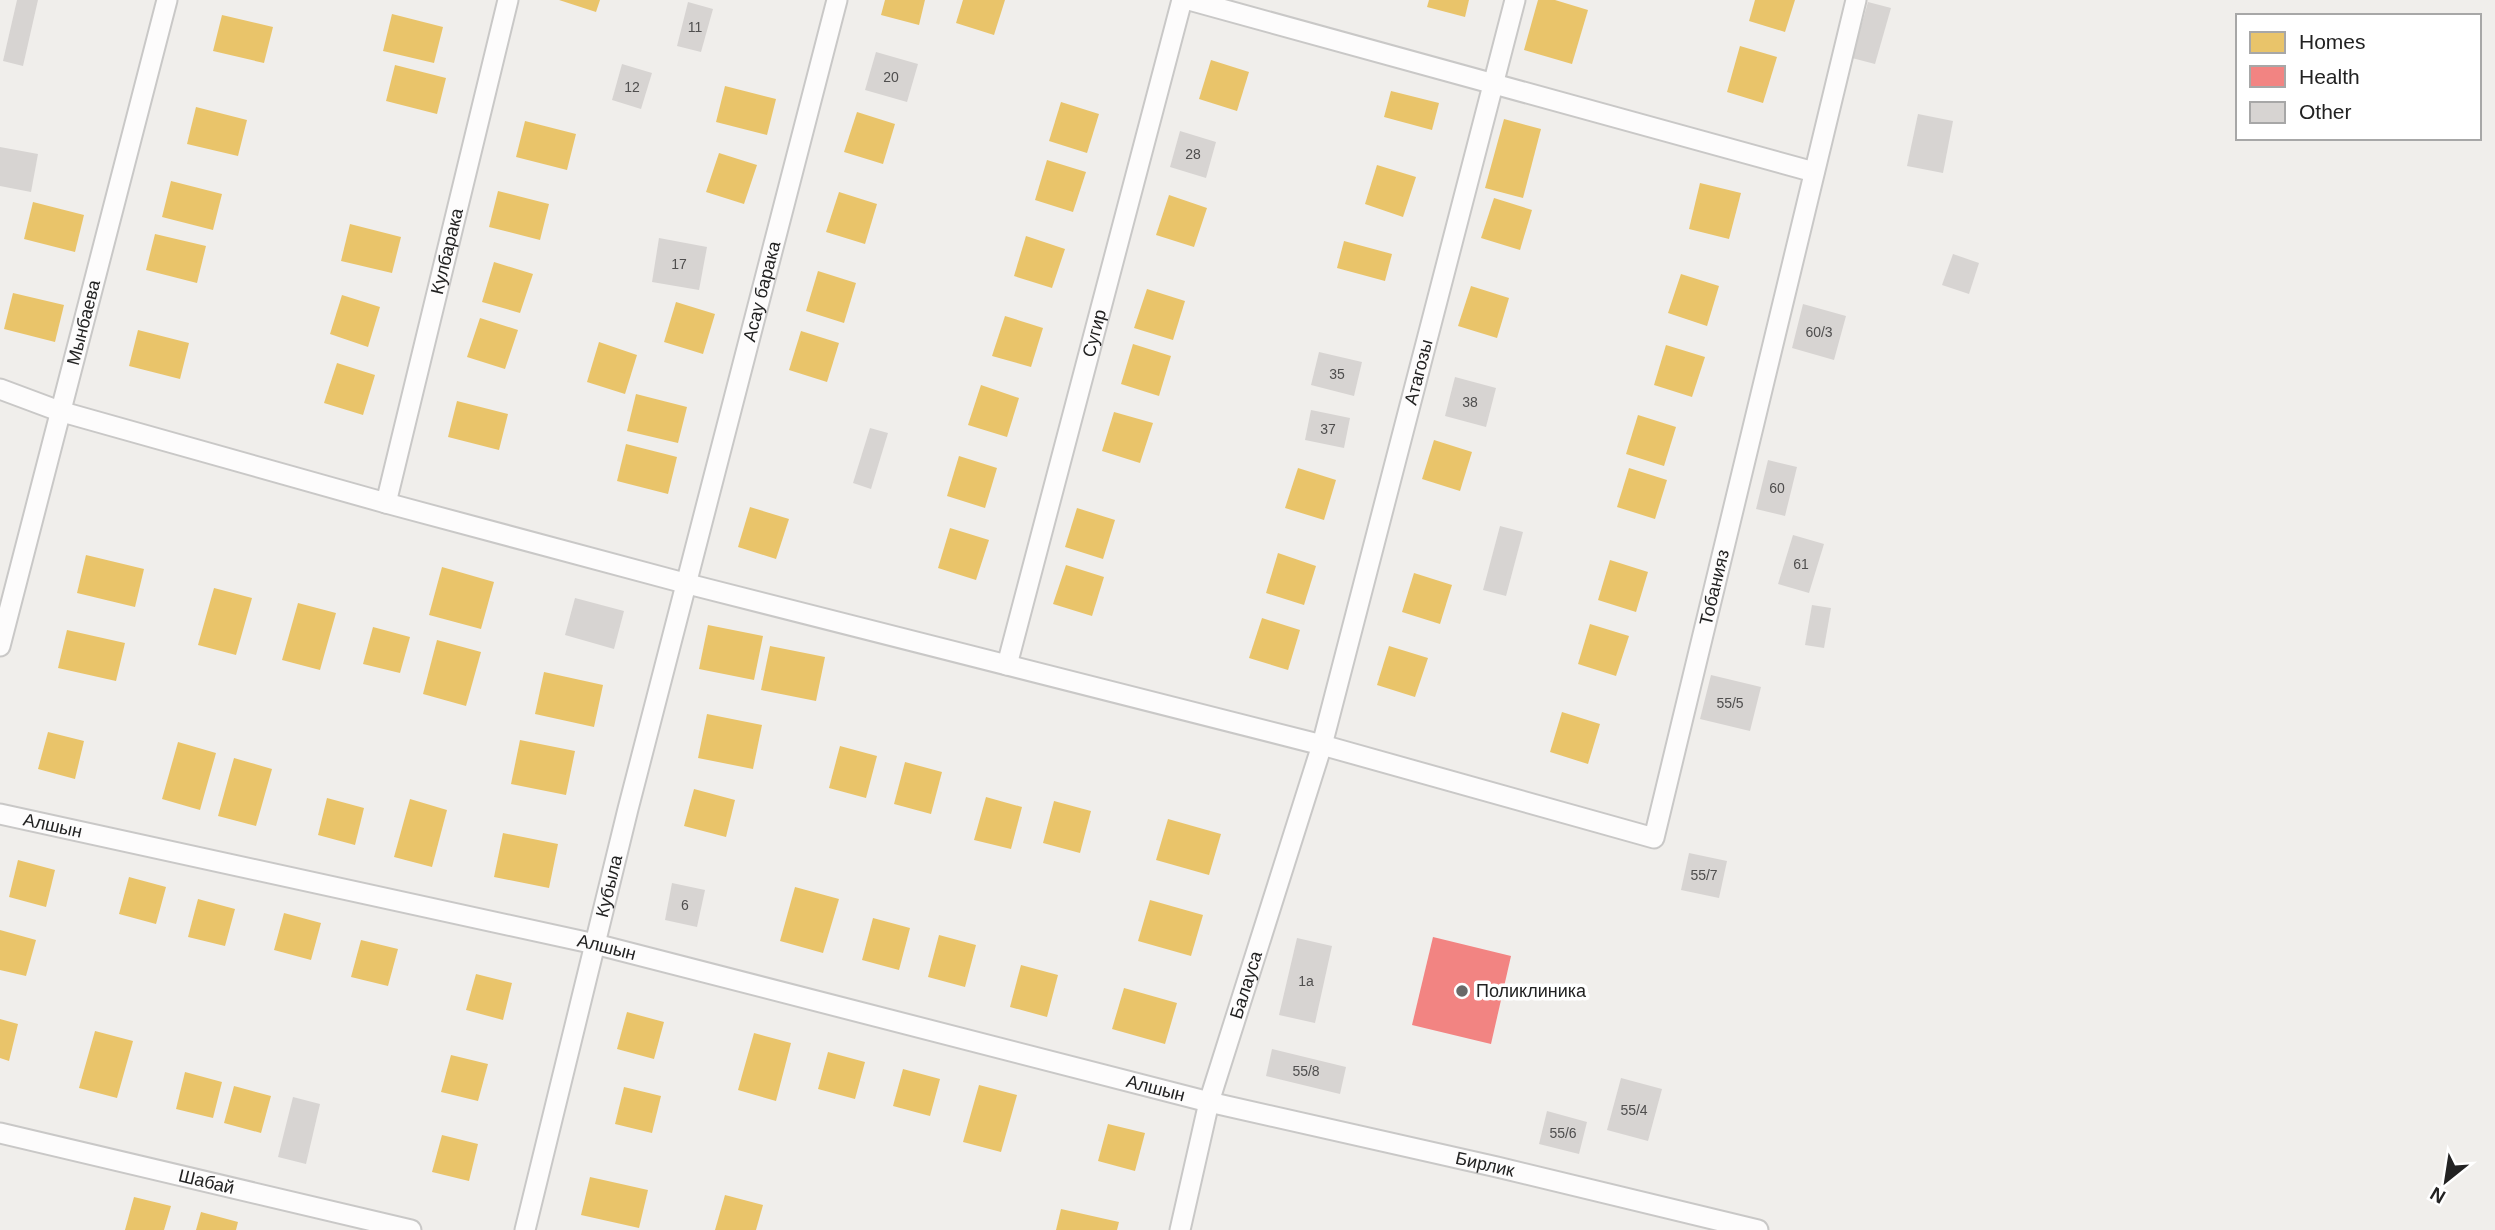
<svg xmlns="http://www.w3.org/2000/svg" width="2495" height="1230" viewBox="0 0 2495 1230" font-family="Arial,sans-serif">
	<rect width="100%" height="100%" fill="#f0eeeb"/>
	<g fill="#e9c46a">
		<polygon points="559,0 600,0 596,12"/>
		<polygon points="885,0 925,0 919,25 881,15"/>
		<polygon points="963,0 1005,0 994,35 956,23"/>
		<polygon points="1429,0 1469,0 1465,17 1427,7"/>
		<polygon points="1538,0 1555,0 1588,10 1572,64 1524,50"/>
		<polygon points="1755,0 1795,0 1785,32 1749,21"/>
		<polygon points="392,14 443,27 434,63 383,51"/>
		<polygon points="222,15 273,27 264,63 213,51"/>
		<polygon points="1740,46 1777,57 1763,103 1727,92"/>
		<polygon points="1211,60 1249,72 1237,111 1199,99"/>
		<polygon points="395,65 446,78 437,114 386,101"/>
		<polygon points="725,86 776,99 767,135 716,122"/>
		<polygon points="1391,91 1439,103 1432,130 1384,117"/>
		<polygon points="1061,102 1099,114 1087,153 1049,141"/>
		<polygon points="196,107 247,120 238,156 187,144"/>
		<polygon points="857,112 895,124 883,164 844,152"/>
		<polygon points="1504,119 1541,129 1523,198 1485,188"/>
		<polygon points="525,121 576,134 567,170 516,157"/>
		<polygon points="719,153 757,165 744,204 706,192"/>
		<polygon points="1047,160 1086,172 1073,212 1035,200"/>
		<polygon points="1377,165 1416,177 1403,217 1365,204"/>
		<polygon points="171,181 222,194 213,230 162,217"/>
		<polygon points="1700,183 1741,193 1729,239 1689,229"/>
		<polygon points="498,191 549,204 540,240 489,227"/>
		<polygon points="839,192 877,204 865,244 826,232"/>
		<polygon points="1169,195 1207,208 1194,247 1156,235"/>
		<polygon points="1494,198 1532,210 1520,250 1481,238"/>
		<polygon points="33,202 84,215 75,252 24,239"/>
		<polygon points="350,224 401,237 392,273 341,261"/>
		<polygon points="155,234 206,246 197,283 146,270"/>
		<polygon points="1026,236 1065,249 1052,288 1014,276"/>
		<polygon points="1344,241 1392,254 1385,281 1337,268"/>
		<polygon points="494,262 533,274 520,313 482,302"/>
		<polygon points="818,271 856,283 844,323 806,311"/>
		<polygon points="1681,274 1719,286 1707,326 1668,313"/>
		<polygon points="1471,286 1509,298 1497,338 1458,326"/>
		<polygon points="1147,289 1185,301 1173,340 1134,328"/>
		<polygon points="13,293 64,305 55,342 4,329"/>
		<polygon points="342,295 380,307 368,347 330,334"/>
		<polygon points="676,302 715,314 703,354 664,342"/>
		<polygon points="1005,316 1043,328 1031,367 992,356"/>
		<polygon points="480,318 518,330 505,369 467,357"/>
		<polygon points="138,330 189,343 180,379 129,366"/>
		<polygon points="801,331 839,343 827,382 789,370"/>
		<polygon points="599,342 637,355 625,394 587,382"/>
		<polygon points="1133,344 1171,356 1159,396 1121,384"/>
		<polygon points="1666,345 1705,357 1692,397 1654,385"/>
		<polygon points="337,363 375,375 363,415 324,403"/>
		<polygon points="981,385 1019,398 1007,437 968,425"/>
		<polygon points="636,394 687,407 678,443 627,431"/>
		<polygon points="457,401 508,414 499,450 448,437"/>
		<polygon points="1114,412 1153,423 1140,463 1102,451"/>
		<polygon points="1638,415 1676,427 1664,466 1626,454"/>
		<polygon points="1434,440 1472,452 1460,491 1422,479"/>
		<polygon points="626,444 677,457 668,494 617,481"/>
		<polygon points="959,456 997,468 985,508 947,496"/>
		<polygon points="1298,468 1336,480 1324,520 1285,508"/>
		<polygon points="1629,468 1667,480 1655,519 1617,507"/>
		<polygon points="750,507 789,519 776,559 738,547"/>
		<polygon points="1077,508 1115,520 1103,559 1065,547"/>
		<polygon points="950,528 989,540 976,580 938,568"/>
		<polygon points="1278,553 1316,566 1304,605 1266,593"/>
		<polygon points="86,555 144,569 135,607 77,593"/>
		<polygon points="1610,560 1648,572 1636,612 1598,600"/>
		<polygon points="1066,565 1104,577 1092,616 1053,604"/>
		<polygon points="442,567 494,582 481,629 429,615"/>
		<polygon points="1414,573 1452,585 1440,624 1402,612"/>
		<polygon points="214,588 252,598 236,655 198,645"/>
		<polygon points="298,603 336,613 320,670 282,660"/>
		<polygon points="1262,618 1300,630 1288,670 1249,658"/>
		<polygon points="1590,624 1629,636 1616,676 1578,664"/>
		<polygon points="708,625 763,636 754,680 699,669"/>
		<polygon points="373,627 410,637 400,673 363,664"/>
		<polygon points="67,630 125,643 116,681 58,668"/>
		<polygon points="437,640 481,652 466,706 423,694"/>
		<polygon points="770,646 825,657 816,701 761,690"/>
		<polygon points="1389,646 1428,658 1415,697 1377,685"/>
		<polygon points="544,672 603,685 594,727 535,714"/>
		<polygon points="1562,712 1600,724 1588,764 1550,752"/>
		<polygon points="707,714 762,725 753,769 698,758"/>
		<polygon points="48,732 84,741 75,779 38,769"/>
		<polygon points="520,740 575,751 566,795 511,784"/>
		<polygon points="178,742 216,753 200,810 162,799"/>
		<polygon points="840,746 877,756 866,798 829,788"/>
		<polygon points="234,758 272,769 256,826 218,816"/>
		<polygon points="905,762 942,772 931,814 894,804"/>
		<polygon points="694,789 735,800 726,837 684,826"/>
		<polygon points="986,797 1022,807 1011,849 974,840"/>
		<polygon points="327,798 364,808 355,845 318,835"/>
		<polygon points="410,799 447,810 432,867 394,857"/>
		<polygon points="1054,801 1091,811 1080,853 1043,843"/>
		<polygon points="1168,819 1221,834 1209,875 1156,860"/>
		<polygon points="503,833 558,844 549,888 494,877"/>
		<polygon points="18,860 55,870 46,907 9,897"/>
		<polygon points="129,877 166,887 156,924 119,914"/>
		<polygon points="795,887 839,899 823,953 780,941"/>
		<polygon points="198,899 235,909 225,946 188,937"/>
		<polygon points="1150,900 1203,915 1191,956 1138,941"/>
		<polygon points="284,913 321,923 311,960 274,950"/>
		<polygon points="873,918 910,928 899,970 862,960"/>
		<polygon points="0,930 36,940 26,976 0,970"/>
		<polygon points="939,935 976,945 965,987 928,977"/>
		<polygon points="361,940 398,949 388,986 351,977"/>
		<polygon points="1021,965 1058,975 1047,1017 1010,1007"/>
		<polygon points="476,974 512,983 503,1020 466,1010"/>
		<polygon points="1124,988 1177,1003 1165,1044 1112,1029"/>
		<polygon points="627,1012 664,1022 654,1059 617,1049"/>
		<polygon points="0,1019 18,1024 9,1061 0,1058"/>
		<polygon points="95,1031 133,1041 117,1098 79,1088"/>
		<polygon points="754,1033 791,1043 776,1101 738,1090"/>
		<polygon points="828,1052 865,1062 855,1099 818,1089"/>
		<polygon points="451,1055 488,1064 478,1101 441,1092"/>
		<polygon points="903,1069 940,1079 930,1116 893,1106"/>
		<polygon points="185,1072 222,1082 213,1118 176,1109"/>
		<polygon points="979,1085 1017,1095 1001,1152 963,1142"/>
		<polygon points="234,1086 271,1096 261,1133 224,1123"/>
		<polygon points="624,1087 661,1096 652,1133 615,1124"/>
		<polygon points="1108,1124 1145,1133 1135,1171 1098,1161"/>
		<polygon points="442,1135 478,1144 469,1181 432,1172"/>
		<polygon points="590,1177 648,1190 639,1228 581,1215"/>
		<polygon points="725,1195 763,1205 756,1230 715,1230"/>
		<polygon points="134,1197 171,1206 164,1230 125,1230"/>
		<polygon points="1061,1209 1119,1222 1117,1230 1056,1230"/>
		<polygon points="201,1212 238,1222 236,1230 196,1230"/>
	</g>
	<polygon fill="#f28482" points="1433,937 1511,956 1491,1044 1412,1025"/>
	<g fill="#d7d4d2">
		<polygon points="17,0 38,0 23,66 3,61"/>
		<polygon points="688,2 713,9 701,52 677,46"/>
		<polygon points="1868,2 1891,8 1875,64 1852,58"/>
		<polygon points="876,52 918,64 907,102 865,90"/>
		<polygon points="622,64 652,73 641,109 612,100"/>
		<polygon points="1918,114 1953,121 1943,173 1907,166"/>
		<polygon points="1180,131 1216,142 1206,178 1170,167"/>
		<polygon points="0,147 38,154 31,192 0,186"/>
		<polygon points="659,238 707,247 699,290 652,282"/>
		<polygon points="1953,254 1979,263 1969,294 1942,285"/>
		<polygon points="1803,304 1846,316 1834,360 1792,348"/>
		<polygon points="1319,352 1362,362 1354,396 1311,385"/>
		<polygon points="1455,377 1496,388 1486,427 1445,416"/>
		<polygon points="1311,410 1350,418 1344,448 1305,440"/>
		<polygon points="870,428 888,433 871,489 853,483"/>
		<polygon points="1768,460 1797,467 1785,516 1756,509"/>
		<polygon points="1500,526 1523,532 1506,596 1483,590"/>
		<polygon points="1793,535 1824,544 1809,593 1778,584"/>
		<polygon points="575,598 624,611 614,649 565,635"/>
		<polygon points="1812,605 1831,608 1824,648 1805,645"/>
		<polygon points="1711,675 1761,687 1750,731 1700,719"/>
		<polygon points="1689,853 1727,861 1719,898 1681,890"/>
		<polygon points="672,883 705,890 697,927 665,920"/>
		<polygon points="1297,938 1332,946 1315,1023 1279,1015"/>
		<polygon points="1272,1049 1346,1067 1340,1094 1266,1076"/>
		<polygon points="1621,1078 1662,1089 1648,1141 1607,1130"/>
		<polygon points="293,1097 320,1104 306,1164 278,1157"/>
		<polygon points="1547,1111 1587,1122 1579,1154 1539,1144"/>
	</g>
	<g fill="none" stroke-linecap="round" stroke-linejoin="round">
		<defs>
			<g id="minor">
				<polyline points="1189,0 1814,172"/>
				<path id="s1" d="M0,389L59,411L386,503L688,584L1322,745L1654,838L1856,0"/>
				<path id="s2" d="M386,503L508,0"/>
				<path id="s3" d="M0,646L167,0"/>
				<path id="s4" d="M1007,665L1182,0"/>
				<path id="s5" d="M0,814L595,944L1209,1102L1497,1167L1758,1230"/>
				<path id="s6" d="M0,1133L411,1230"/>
				<path id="s7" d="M525,1230L628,809L837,0"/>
				<path id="s8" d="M1180,1230L1209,1102L1322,745L1515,0"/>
			</g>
		</defs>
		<use href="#minor" stroke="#c9c8c7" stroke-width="23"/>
		<use href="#minor" stroke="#fdfcfc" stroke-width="19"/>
	</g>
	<circle fill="#6a6968" stroke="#fff" stroke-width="2.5" cx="1462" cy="991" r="7"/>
	<g text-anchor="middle" stroke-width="7" stroke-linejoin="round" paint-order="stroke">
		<g font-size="14" fill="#4f4e4e">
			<text x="695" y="32">11</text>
			<text x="891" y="82">20</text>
			<text x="632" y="92">12</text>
			<text x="1193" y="159">28</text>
			<text x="679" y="269">17</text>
			<text x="1819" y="337">60/3</text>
			<text x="1337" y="379">35</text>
			<text x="1470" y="407">38</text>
			<text x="1328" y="434">37</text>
			<text x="1777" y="493">60</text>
			<text x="1801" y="569">61</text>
			<text x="1730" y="708">55/5</text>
			<text x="1704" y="880">55/7</text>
			<text x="685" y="910">6</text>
			<text x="1306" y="986">1а</text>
			<text x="1306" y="1076">55/8</text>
			<text x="1634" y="1115">55/4</text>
			<text x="1563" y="1138">55/6</text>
		</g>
		<g font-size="18" fill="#222" stroke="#fff">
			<text dy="6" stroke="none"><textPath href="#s2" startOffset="259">Кулбарака</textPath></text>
			<text dy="6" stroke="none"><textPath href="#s7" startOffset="968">Асау барака</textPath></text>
			<text dy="6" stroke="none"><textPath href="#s3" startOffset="334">Мынбаева</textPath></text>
			<text dy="6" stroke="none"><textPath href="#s4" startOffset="343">Сугир</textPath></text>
			<text dy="6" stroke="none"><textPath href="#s8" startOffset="891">Атагозы</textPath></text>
			<text dy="6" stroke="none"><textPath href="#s1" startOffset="1972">Тобанияз</textPath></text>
			<text dy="6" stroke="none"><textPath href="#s5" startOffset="54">Алшын</textPath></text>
			<text dy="6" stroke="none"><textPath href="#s7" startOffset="354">Кубыла</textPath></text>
			<text dy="6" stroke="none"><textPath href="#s5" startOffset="621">Алшын</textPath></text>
			<text dy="6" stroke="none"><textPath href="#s8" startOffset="254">Балауса</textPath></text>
			<text dy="6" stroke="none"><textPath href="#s5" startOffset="1188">Алшын</textPath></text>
			<text dy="6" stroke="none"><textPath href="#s5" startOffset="1526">Бирлик</textPath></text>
			<text dy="6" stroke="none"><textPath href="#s6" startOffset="212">Шабай</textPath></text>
		</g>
		<g font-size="18" fill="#222" stroke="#fff" text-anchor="start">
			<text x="1476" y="997">Поликлиника</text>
		</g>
	</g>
	<rect x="2236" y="14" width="245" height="126" fill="#ffffff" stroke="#a7a7a7" stroke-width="2"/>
	<rect x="2250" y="32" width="35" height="21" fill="#e9c46a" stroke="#a7a7a7" stroke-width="2"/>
	<text x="2299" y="49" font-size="21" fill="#222222">Homes</text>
	<rect x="2250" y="66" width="35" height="21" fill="#f28482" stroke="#a7a7a7" stroke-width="2"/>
	<text x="2299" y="84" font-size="21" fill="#222222">Health</text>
	<rect x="2250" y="102" width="35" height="21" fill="#d7d4d2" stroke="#a7a7a7" stroke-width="2"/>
	<text x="2299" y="119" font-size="21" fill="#222222">Other</text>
	<g transform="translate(2446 1181) rotate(210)" stroke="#ffffff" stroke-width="5" paint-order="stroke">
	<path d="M0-5L12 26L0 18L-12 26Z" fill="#222222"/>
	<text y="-10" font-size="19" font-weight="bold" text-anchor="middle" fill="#222222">N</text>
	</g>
</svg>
